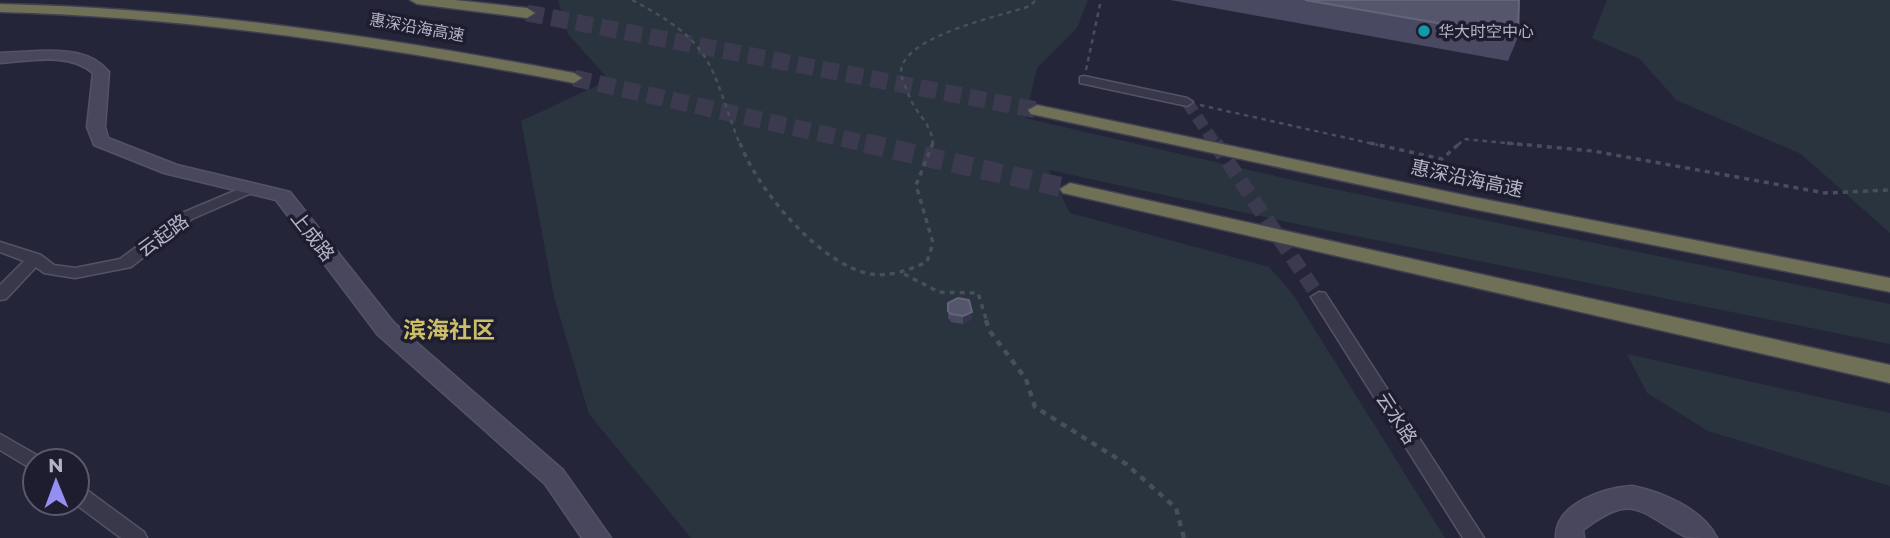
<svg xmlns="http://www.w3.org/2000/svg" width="1890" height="538" viewBox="0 0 1890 538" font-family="Montserrat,'Noto Sans SC',sans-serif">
	<rect width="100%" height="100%" fill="#25253a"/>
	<g fill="#2a343e">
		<polygon points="558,0 1088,0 1077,28 1037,68 1025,118 1314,185 1890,304 1890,344 1311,227 1049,170 1070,213 1269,267 1292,293 1445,538 691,538 589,414 554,297 521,121 609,80 568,34"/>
		<polygon points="1607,0 1890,0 1890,233 1801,154 1676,100 1640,59 1592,38"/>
		<polygon points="1627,354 1890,413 1890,486 1708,431 1647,393"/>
	</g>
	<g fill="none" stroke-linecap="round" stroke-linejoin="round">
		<polyline stroke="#3b3a4f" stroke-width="12" stroke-dasharray="12 6" stroke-linecap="butt" points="1187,102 1216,145"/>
		<polyline stroke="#3b3a4f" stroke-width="15" stroke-dasharray="15 8" stroke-linecap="butt" points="1215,143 1319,297"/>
		<g stroke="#3b3a4f" stroke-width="17" stroke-dasharray="17 8" stroke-linecap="butt">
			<polyline points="527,13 1037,110"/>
			<polyline points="574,78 872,145"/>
		</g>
		<polyline stroke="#3b3a4f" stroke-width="20" stroke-dasharray="20 10" stroke-linecap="butt" points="865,143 1070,189"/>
		<defs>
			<g id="street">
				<polygon points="1084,76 1187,98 1193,102 1187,106 1080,83 1080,77"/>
				<polygon points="251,184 256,185 258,188 256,191 192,219 131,267 75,278 44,273 36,267 6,299 0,300 0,285 24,261 0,252 0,242 41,255 54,265 75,268 120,259 182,213"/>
				<polygon points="1319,292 1325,293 1484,538 1463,538 1311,297"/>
				<polygon points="0,434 42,458 44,461 35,461 35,471 0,450"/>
				<polygon points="77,486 84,488 144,532 147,538 121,538 74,503 77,503"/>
			</g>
			<g id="secondary">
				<path d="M39,51C64,50 92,51 109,72L105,127L108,138L177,165L290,192L394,323L563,470L611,538H582L545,484L378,335L276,200L164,173L94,145L87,127L93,73C69,52 29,61 0,63V53Z"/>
				<path d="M1632,486C1662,492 1703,509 1717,538C1707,538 1692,538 1684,536C1638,511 1633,492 1583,530L1584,538H1556C1554,504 1603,488 1632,486Z"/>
			</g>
			<g id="highway">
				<polygon points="410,0 455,0 527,8 535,13 527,18 417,4"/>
				<path d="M0,4C194,8 383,37 574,73L582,78L574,83C383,47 194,17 0,12Z"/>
				<polygon points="1037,105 1473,197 1890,278 1890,292 1473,209 1031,114 1028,110"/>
				<polygon points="1070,183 1890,365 1890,383 1063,193 1060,189"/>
			</g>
		</defs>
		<use href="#street" stroke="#545366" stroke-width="3"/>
		<use href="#secondary" stroke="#545366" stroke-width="3"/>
		<use href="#highway" stroke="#414052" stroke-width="3"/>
		<g stroke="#464f5a" stroke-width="2.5" stroke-dasharray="4.5 4.5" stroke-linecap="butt">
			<path d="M632,0C716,44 709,64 740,145"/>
			<polyline points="1086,70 1101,0"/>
			<polyline points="1200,105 1378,145"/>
			<path d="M933,145C932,122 914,113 908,93C906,87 901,78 901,72C902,36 1001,16 1030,6L1036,0"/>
			<polyline points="1458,145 1464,139 1526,145"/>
		</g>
		<g stroke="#464f5a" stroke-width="3.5" stroke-dasharray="5 5" stroke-linecap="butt">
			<path d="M740,143C757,189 819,264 870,274C890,277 909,270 927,262L933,243L916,185L933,143"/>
			<polyline points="1370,143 1442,159 1460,143"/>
			<polyline points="1507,143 1593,151 1825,193 1890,190"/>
			<polyline points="904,274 939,292 978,293 987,322"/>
		</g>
		<polyline stroke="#464f5a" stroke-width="4.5" stroke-dasharray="6 6" stroke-linecap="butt" points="986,320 989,330 1026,379 1035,407 1126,464 1176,508 1184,538"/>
		<use href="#street" fill="#39384b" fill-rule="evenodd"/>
		<use href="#secondary" fill="#48475d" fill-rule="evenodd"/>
		<use href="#highway" fill="#6f7056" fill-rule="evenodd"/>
	</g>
	<g fill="#494962">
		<polygon points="1170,0 1519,0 1518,37 1508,61"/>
		<polygon points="948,303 972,319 963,324 951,322 948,318"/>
	</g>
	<polygon fill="#36364d" points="972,312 972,319 963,324 963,316"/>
	<g fill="#55556c" stroke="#64647a" stroke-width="2">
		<polygon points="1305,0 1519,0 1518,37"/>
		<polygon points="958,298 969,300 972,312 963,316 951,314 948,311 948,303"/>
	</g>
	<circle fill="#0f9aa8" stroke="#1e1d2f" stroke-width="2.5" cx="1424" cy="31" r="7"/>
	<g text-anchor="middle" stroke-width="7" stroke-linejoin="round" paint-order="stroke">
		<g font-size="16" fill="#b5b4c6" stroke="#1e1d2f">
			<text transform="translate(417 27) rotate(10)" y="6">惠深沿海高速</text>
		</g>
		<g font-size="16" fill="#b5b4c6" stroke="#1e1d2f" text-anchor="start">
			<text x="1438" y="37">华大时空中心</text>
		</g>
		<g font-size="19" fill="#b5b4c6" stroke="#1e1d2f">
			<text transform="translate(1467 178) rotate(12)" y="7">惠深沿海高速</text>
			<text transform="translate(163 235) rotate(-36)" y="7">云起路</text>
			<text transform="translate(313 236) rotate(52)" y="7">上成路</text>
			<text transform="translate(1397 418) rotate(57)" y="7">云水路</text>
		</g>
		<g font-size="23" font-weight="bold" fill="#ccbf69" stroke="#1e1d2f">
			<text x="449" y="338">滨海社区</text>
		</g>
	</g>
	<g transform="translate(56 482) rotate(359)"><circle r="33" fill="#1e1d2f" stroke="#5a596b" stroke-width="2"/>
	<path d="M0-5L12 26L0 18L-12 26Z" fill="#948ff0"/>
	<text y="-10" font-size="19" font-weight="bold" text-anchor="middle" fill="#b5b4c6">N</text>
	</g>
</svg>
